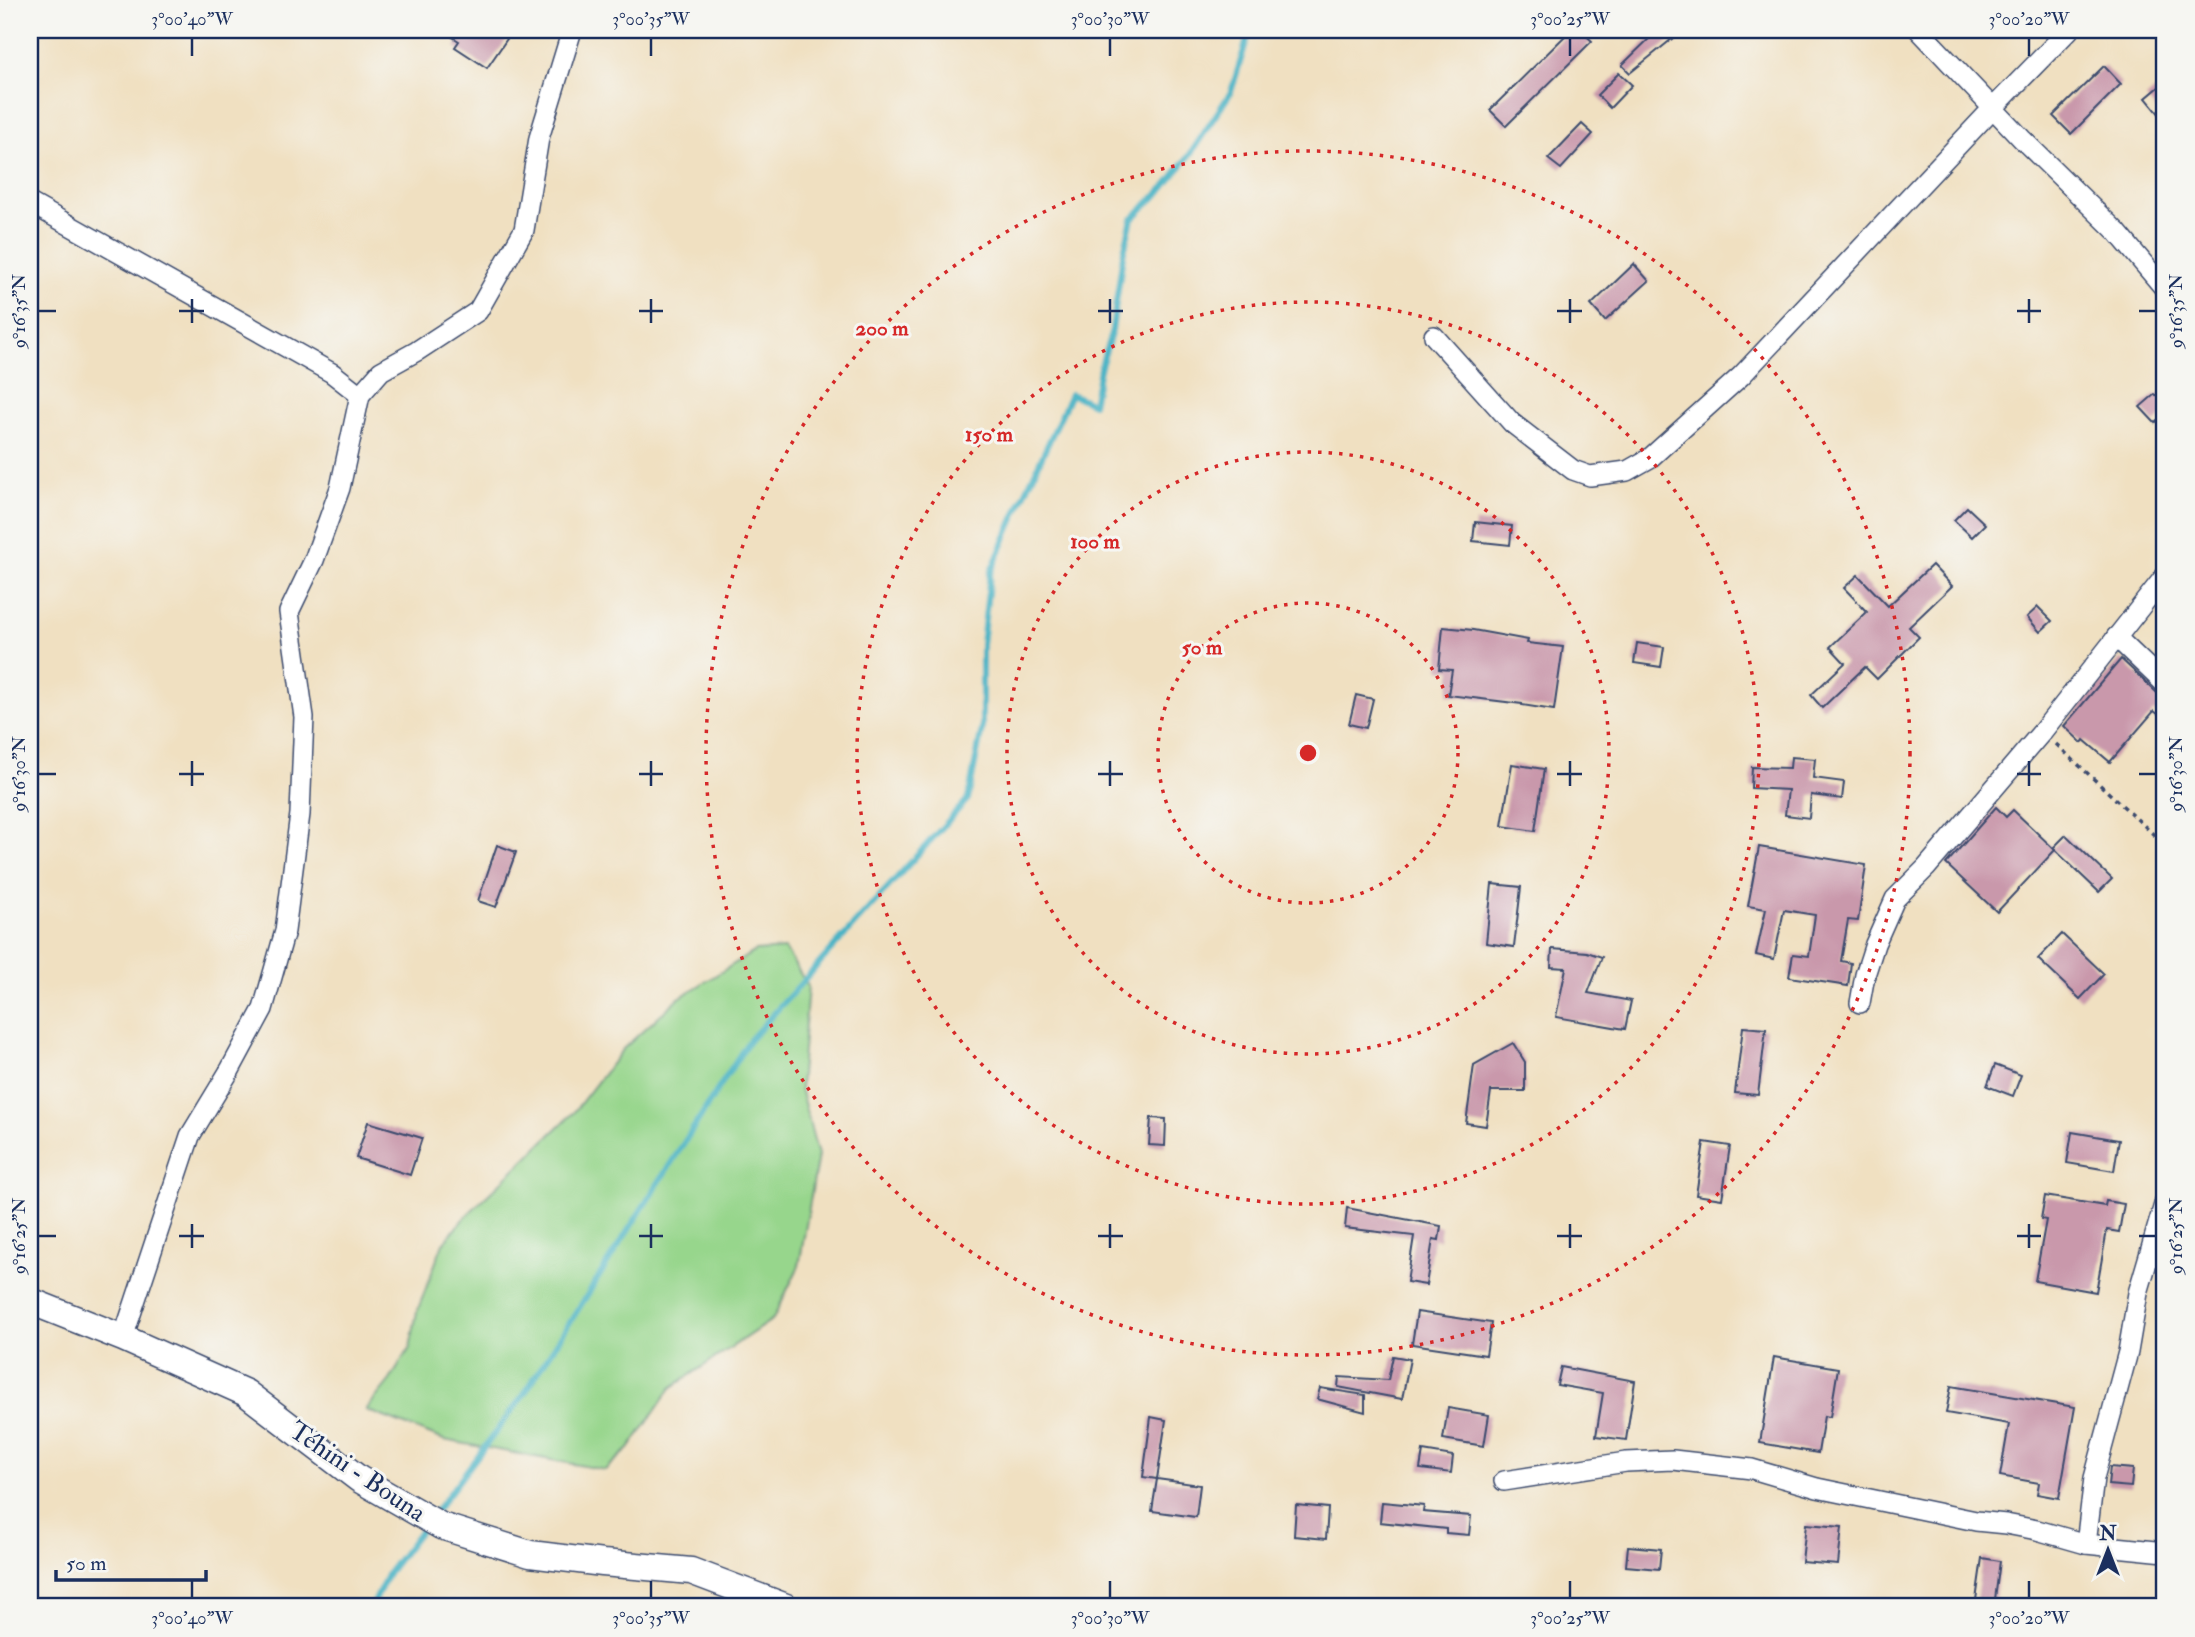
<svg xmlns="http://www.w3.org/2000/svg" width="2195" height="1637" viewBox="0 0 2195 1637" font-family="'IM FELL Double Pica',serif">
	<rect width="100%" height="100%" fill="#f6f6f2"/>
	<filter id="ink" filterUnits="userSpaceOnUse"><feTurbulence type="fractalNoise" baseFrequency=".0143" numOctaves="2"/><feDisplacementMap in="SourceGraphic" scale="14" xChannelSelector="R" yChannelSelector="G"/><feConvolveMatrix kernelMatrix="1 2 1 2 8 2 1 2 1" color-interpolation-filters="sRGB"/></filter>
	<filter id="wash" filterUnits="userSpaceOnUse"><feTurbulence type="fractalNoise" baseFrequency=".00686" numOctaves="4" result="noise"/><feDisplacementMap in="SourceGraphic" scale="28" xChannelSelector="R" yChannelSelector="G"/><feGaussianBlur stdDeviation="1.57" result="paint"/><feColorMatrix in="noise" values="0 0 0 0 0 0 0 0 0 0 0 0 0 0 0 0 0 1.4 0 .05"/><feComposite in="paint" operator="in"/></filter>
	<g filter="url(#wash)">
		<rect width="100%" height="100%" fill="#f0e0c1"/>
		<polygon fill="#97d68c" stroke="#598275" stroke-width="2" points="785,949 808,986 800,1088 818,1155 799,1266 773,1319 671,1388 629,1449 605,1470 444,1440 366,1410 390,1380 410,1348 417,1312 443,1243 467,1215 573,1113 623,1049 679,998 755,951"/>
		<g fill="none" stroke-linecap="round" stroke-linejoin="round">
			<g stroke="#48b3c5" stroke-width="6">
				<polyline points="433,1515 523,1396 748,1042 968,799 982,729 982,644 990,574 1022,500 1071,394 1093,404 1100,369 1112,330 1123,255 1132,219 1164,188 1189,156 1231,92 1250,30"/>
				<polyline points="372,1607 388,1573 426,1523"/>
			</g>
		</g>
		<g id="blocks">
			<g fill="#c998ab">
				<polygon points="441,30 513,30 487,68 455,47 459,41"/>
				<polygon points="1571,30 1580,30 1592,41 1506,126 1490,110"/>
				<polygon points="1658,30 1683,30 1630,73 1622,65"/>
				<polygon points="2104,66 2121,84 2071,134 2053,116"/>
				<polygon points="1619,73 1632,85 1610,108 1597,95"/>
				<polygon points="2165,82 2165,121 2146,98"/>
				<polygon points="1582,124 1593,134 1561,169 1548,159"/>
				<polygon points="1634,264 1649,281 1605,321 1591,305"/>
				<polygon points="2165,388 2165,414 2155,423 2140,407 2155,394 2157,396"/>
				<polygon points="1967,507 1985,524 1972,537 1954,520"/>
				<polygon points="1475,522 1512,526 1510,545 1473,541"/>
				<polygon points="1932,565 1952,586 1909,627 1919,637 1877,679 1865,667 1822,708 1811,695 1845,663 1830,647 1867,612 1844,588 1858,575 1888,606"/>
				<polygon points="2038,607 2052,621 2040,632 2027,617"/>
				<polygon points="1443,627 1473,630 1528,640 1527,643 1563,647 1554,710 1522,705 1522,704 1448,695 1452,670 1439,669"/>
				<polygon points="1637,643 1664,647 1661,667 1634,663"/>
				<polygon points="2121,659 2157,693 2165,696 2165,705 2158,714 2154,711 2110,762 2084,740 2082,743 2064,726"/>
				<polygon points="1356,695 1373,699 1366,728 1349,724"/>
				<polygon points="1791,757 1815,759 1813,778 1844,782 1842,799 1811,795 1809,818 1785,815 1788,790 1751,788 1752,767 1790,768"/>
				<polygon points="1512,764 1544,769 1535,831 1502,826"/>
				<polygon points="1996,807 2006,817 2013,810 2055,850 1997,912 1946,864"/>
				<polygon points="2066,835 2112,879 2099,892 2053,848"/>
				<polygon points="497,845 516,852 496,907 478,901"/>
				<polygon points="1759,847 1866,865 1858,921 1848,920 1841,961 1851,963 1848,986 1789,977 1793,954 1809,956 1815,915 1784,910 1774,959 1756,955 1766,909 1748,906"/>
				<polygon points="1492,884 1521,887 1514,947 1486,943"/>
				<polygon points="2062,934 2104,974 2080,999 2038,959"/>
				<polygon points="1552,949 1587,952 1602,957 1588,993 1631,1001 1625,1029 1556,1017 1566,968 1551,967"/>
				<polygon points="1743,1027 1766,1029 1758,1095 1735,1093"/>
				<polygon points="1513,1043 1525,1062 1525,1091 1491,1091 1486,1126 1466,1123 1474,1065"/>
				<polygon points="1995,1065 2021,1075 2013,1096 1987,1086"/>
				<polygon points="1151,1118 1166,1119 1165,1146 1149,1145"/>
				<polygon points="368,1122 422,1138 410,1175 356,1158"/>
				<polygon points="2072,1132 2119,1140 2114,1171 2067,1163"/>
				<polygon points="1704,1142 1730,1146 1722,1199 1696,1195"/>
				<polygon points="2045,1196 2105,1206 2106,1201 2124,1204 2119,1232 2107,1230 2096,1292 2035,1281 2046,1220 2041,1219"/>
				<polygon points="1347,1208 1441,1226 1439,1240 1433,1239 1426,1285 1407,1282 1414,1236 1345,1228"/>
				<polygon points="1417,1312 1491,1323 1486,1355 1412,1344"/>
				<polygon points="1393,1356 1410,1359 1402,1399 1338,1387 1339,1377 1388,1380"/>
				<polygon points="1774,1357 1838,1368 1830,1417 1824,1416 1818,1453 1760,1443"/>
				<polygon points="1561,1367 1635,1381 1626,1440 1596,1436 1603,1393 1557,1385"/>
				<polygon points="1951,1386 2075,1407 2059,1498 2037,1494 2039,1483 2000,1476 2009,1424 1946,1413"/>
				<polygon points="1320,1388 1365,1395 1365,1412 1317,1399"/>
				<polygon points="1448,1408 1489,1415 1484,1446 1443,1439"/>
				<polygon points="1151,1417 1166,1420 1157,1479 1143,1477"/>
				<polygon points="1423,1451 1453,1456 1451,1473 1420,1469"/>
				<polygon points="2110,1467 2133,1469 2131,1487 2108,1485"/>
				<polygon points="1157,1479 1200,1485 1196,1517 1152,1511"/>
				<polygon points="1382,1502 1424,1506 1423,1512 1471,1516 1469,1535 1446,1533 1446,1529 1380,1522"/>
				<polygon points="1296,1505 1328,1508 1326,1539 1294,1536"/>
				<polygon points="1806,1524 1842,1527 1838,1565 1802,1562"/>
				<polygon points="1628,1546 1661,1549 1659,1569 1626,1566"/>
				<polygon points="1982,1558 2000,1561 1994,1607 1975,1607"/>
			</g>
		</g>
	</g>
	<g filter="url(#ink)">
		<use href="#blocks" fill-opacity="0" stroke="#3b4a6d" stroke-width="2"/>
		<g fill="none" stroke-linecap="round" stroke-linejoin="round">
			<defs>
				<g id="street">
					<polyline points="1919,30 2022,139 2117,232 2165,289"/>
					<polyline points="30,203 332,373 360,395"/>
					<polyline points="1434,336 1512,423 1573,470 1590,476 1627,471 1650,458 1741,376 1993,108 2069,30"/>
					<polyline points="2116,637 2165,684"/>
					<polyline points="1860,1003 1865,975 1875,944 1895,899 1926,868 2042,732 2165,576"/>
					<polyline points="123,1338 190,1136 230,1070 263,1009 285,931 300,814 304,717 289,612 314,560 340,488 360,395 381,371 417,351 478,311 524,230 539,138 572,30"/>
					<polyline points="1504,1481 1626,1462 1673,1460 1752,1469 1817,1488 1976,1521 2006,1524 2037,1530 2086,1544 2165,1552"/>
					<polyline points="2086,1544 2094,1478 2128,1352 2138,1293 2165,1201"/>
				</g>
				<polyline id="secondary" points="30,1301 123,1338 246,1393 359,1479 441,1526 530,1554 603,1563 691,1571 786,1607"/>
			</defs>
			<use href="#street" stroke="#3b4a6d" stroke-width="22"/>
			<use href="#secondary" stroke="#3b4a6d" stroke-width="29"/>
			<polyline stroke="#3b4a6d" stroke-width="3.5" stroke-dasharray="5 5" stroke-linecap="butt" points="2056,744 2165,845"/>
			<use href="#street" stroke="#fff" stroke-width="19"/>
			<use href="#secondary" stroke="#fff" stroke-width="26"/>
		</g>
	</g>
	<path fill="none" stroke="#1b2f5e" stroke-width="2.5" d="M192,38V56M651,38V56M1110,38V56M1570,38V56M2029,38V56M192,299V323M651,299V323M1110,299V323M1570,299V323M2029,299V323M38,311H56M179,311H204M639,311H663M1098,311H1123M1557,311H1582M2017,311H2041M2139,311H2156M192,761V786M651,761V786M1110,761V786M1570,761V786M2029,761V786M38,774H56M179,774H204M639,774H663M1098,774H1123M1557,774H1582M2017,774H2041M2139,774H2156M192,1224V1248M651,1224V1248M1110,1224V1248M1570,1224V1248M2029,1224V1248M38,1236H56M179,1236H204M639,1236H663M1098,1236H1123M1557,1236H1582M2017,1236H2041M2139,1236H2156M192,1581V1598M651,1581V1598M1110,1581V1598M1570,1581V1598M2029,1581V1598"/>
	<g fill="none" stroke="#d62828" stroke-width="3.5" stroke-dasharray="3.5 7">
		<circle cx="1308" cy="753" r="150"/>
		<circle cx="1308" cy="753" r="301"/>
		<circle cx="1308" cy="753" r="451"/>
		<circle cx="1308" cy="753" r="602"/>
	</g>
	<g text-anchor="middle" stroke-width="6" stroke-linejoin="round" paint-order="stroke">
		<g font-size="26" fill="#1b2f5e" stroke="#f6f6f2">
			<text transform="translate(358 1471) rotate(34)" y="9">Téhini - Bouna</text>
		</g>
	</g>
	<circle cx="1308" cy="753" r="10" fill="#d62828" stroke="#f6f6f2" stroke-width="3.5"/>
	<g font-size="21" text-anchor="middle" font-weight="bold" fill="#d62828" stroke="#f6f6f2" stroke-width="6" stroke-linejoin="round" paint-order="stroke">
		<text x="882" y="335">200 m</text>
		<text x="989" y="441">150 m</text>
		<text x="1095" y="548">100 m</text>
		<text x="1202" y="654">50 m</text>
	</g>
	<rect width="2195" height="1637" fill="none" stroke="#f6f6f2" stroke-width="77"/>
	<g transform="translate(2108 1550)" stroke="#f6f6f2" stroke-width="5" paint-order="stroke">
	<path d="M0-5L12 26L0 18L-12 26Z" fill="#1b2f5e"/>
	<text y="-10" font-size="19" font-weight="bold" text-anchor="middle" fill="#1b2f5e">N</text>
	</g>
	<path d="M56 1570v10h150v-10" fill="none" stroke="#1b2f5e" stroke-width="3.5"/>
	<text x="66" y="1570" font-size="21" fill="#1b2f5e" stroke="#f6f6f2" stroke-width="5" paint-order="stroke">50 m</text>
	<rect x="38" y="38" width="2118" height="1560" fill="none" stroke="#1b2f5e" stroke-width="2.5"/>
	<g font-size="18" text-anchor="middle" fill="#1b2f5e">
		<text x="192" y="25">3°00'40"W</text>
		<text x="651" y="25">3°00'35"W</text>
		<text x="1110" y="25">3°00'30"W</text>
		<text x="1570" y="25">3°00'25"W</text>
		<text x="2029" y="25">3°00'20"W</text>
		<text transform="translate(19 311) rotate(-90)" y="6">9°16'35"N</text>
		<text transform="translate(2176 311) rotate(-90)" y="6">9°16'35"N</text>
		<text transform="translate(19 774) rotate(-90)" y="6">9°16'30"N</text>
		<text transform="translate(2176 774) rotate(-90)" y="6">9°16'30"N</text>
		<text transform="translate(19 1236) rotate(-90)" y="6">9°16'25"N</text>
		<text transform="translate(2176 1236) rotate(-90)" y="6">9°16'25"N</text>
		<text x="192" y="1624">3°00'40"W</text>
		<text x="651" y="1624">3°00'35"W</text>
		<text x="1110" y="1624">3°00'30"W</text>
		<text x="1570" y="1624">3°00'25"W</text>
		<text x="2029" y="1624">3°00'20"W</text>
	</g>
</svg>
